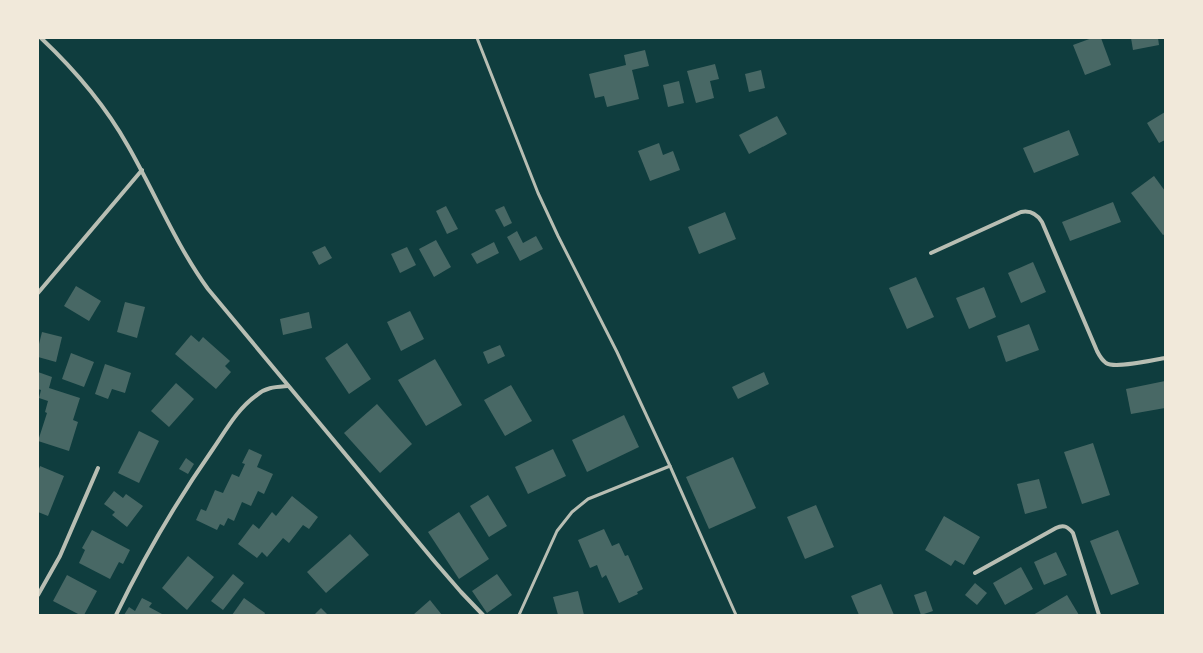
<svg xmlns="http://www.w3.org/2000/svg" width="1203" height="653" viewBox="0 0 1203 653" font-family="Signika,sans-serif">
	<rect width="100%" height="100%" fill="#0f3d3e"/>
	<g fill="#486865">
		<polygon points="1092,38 1101,38 1111,65 1085,75 1073,45"/>
		<polygon points="1131,38 1158,38 1159,45 1133,50"/>
		<polygon points="645,50 649,66 632,70 639,99 607,107 604,96 595,98 589,74 626,65 624,55"/>
		<polygon points="715,64 719,79 710,81 714,98 696,103 687,71"/>
		<polygon points="761,70 765,88 749,92 745,74"/>
		<polygon points="679,81 684,103 668,107 663,85"/>
		<polygon points="1165,112 1165,140 1159,143 1147,123"/>
		<polygon points="777,116 787,134 749,154 739,135"/>
		<polygon points="1069,130 1079,155 1034,173 1023,148"/>
		<polygon points="659,143 663,155 673,151 680,170 650,181 638,151"/>
		<polygon points="1154,176 1165,191 1165,234 1163,235 1131,193"/>
		<polygon points="1113,202 1121,222 1070,241 1062,222"/>
		<polygon points="446,206 458,229 447,234 436,211"/>
		<polygon points="504,206 512,223 504,227 495,210"/>
		<polygon points="725,212 736,239 699,254 688,227"/>
		<polygon points="517,231 523,243 536,236 543,249 520,261 507,237"/>
		<polygon points="436,240 451,267 434,277 419,249"/>
		<polygon points="494,242 499,253 477,264 471,254"/>
		<polygon points="325,246 332,258 319,265 312,252"/>
		<polygon points="407,247 416,265 400,273 391,254"/>
		<polygon points="1033,262 1046,292 1021,303 1008,273"/>
		<polygon points="916,277 934,317 907,329 889,288"/>
		<polygon points="76,286 101,301 89,321 64,306"/>
		<polygon points="984,287 996,317 969,329 956,298"/>
		<polygon points="125,302 145,307 137,338 117,332"/>
		<polygon points="410,311 424,339 401,351 387,322"/>
		<polygon points="309,312 312,328 283,335 280,319"/>
		<polygon points="1029,324 1039,350 1006,362 997,336"/>
		<polygon points="42,332 62,337 56,362 38,357 38,348"/>
		<polygon points="191,335 199,342 203,337 230,361 225,366 231,372 216,389 175,354"/>
		<polygon points="347,343 371,379 349,394 325,358"/>
		<polygon points="500,345 505,356 488,364 483,352"/>
		<polygon points="71,353 94,362 84,387 62,379"/>
		<polygon points="435,359 462,405 426,426 398,380"/>
		<polygon points="105,364 131,373 125,393 112,389 108,399 95,394"/>
		<polygon points="38,372 52,377 49,388 80,398 73,420 78,422 69,451 38,441 47,413 45,412 48,401 39,398 41,390 38,389"/>
		<polygon points="764,372 769,384 738,399 732,387"/>
		<polygon points="1165,381 1165,408 1131,414 1126,389"/>
		<polygon points="176,383 194,399 169,427 151,411"/>
		<polygon points="511,385 532,421 505,436 484,400"/>
		<polygon points="377,404 412,444 380,473 344,433"/>
		<polygon points="624,415 639,447 587,472 572,440"/>
		<polygon points="139,431 159,441 139,483 118,473"/>
		<polygon points="1093,443 1110,495 1082,504 1064,452"/>
		<polygon points="249,449 262,455 257,467 273,474 264,494 258,491 251,506 242,502 234,521 228,518 224,526 220,524 217,530 196,520 201,509 206,511 215,490 223,493 232,474 239,477 245,464 242,463"/>
		<polygon points="553,449 566,476 528,494 515,467"/>
		<polygon points="733,457 756,508 709,529 686,477"/>
		<polygon points="186,458 194,464 188,474 179,469"/>
		<polygon points="40,466 64,476 48,516 38,512 38,472"/>
		<polygon points="1039,479 1047,508 1025,514 1017,484"/>
		<polygon points="114,491 123,498 126,494 143,506 127,527 112,515 115,512 104,504"/>
		<polygon points="488,495 507,526 489,537 470,506"/>
		<polygon points="292,496 318,517 309,529 303,525 289,543 283,538 267,557 262,552 257,558 238,544 253,524 259,529 272,512 276,516"/>
		<polygon points="816,505 834,547 805,559 787,517"/>
		<polygon points="459,512 489,559 459,579 428,532"/>
		<polygon points="944,516 980,537 964,565 955,560 951,566 925,550"/>
		<polygon points="604,529 612,546 619,543 625,556 628,555 643,589 637,592 638,594 619,603 606,575 602,578 597,565 590,568 578,540"/>
		<polygon points="92,530 130,550 123,564 119,562 110,579 79,563 85,550 82,548"/>
		<polygon points="1118,530 1139,584 1111,595 1090,541"/>
		<polygon points="350,534 369,555 326,593 307,572"/>
		<polygon points="1056,552 1067,575 1044,585 1034,562"/>
		<polygon points="188,556 214,577 187,610 162,588"/>
		<polygon points="1021,567 1033,589 1005,605 993,583"/>
		<polygon points="233,574 244,583 223,610 211,601"/>
		<polygon points="497,574 512,595 487,613 472,591"/>
		<polygon points="67,575 97,591 84,615 80,615 53,601"/>
		<polygon points="975,583 987,593 977,605 965,595"/>
		<polygon points="881,584 894,615 859,615 851,596"/>
		<polygon points="578,591 584,615 558,615 553,597"/>
		<polygon points="926,591 933,611 921,615 914,595"/>
		<polygon points="1067,595 1079,615 1033,615"/>
		<polygon points="142,598 152,603 149,607 162,614 162,615 124,615 129,607 135,611"/>
		<polygon points="244,598 265,613 264,615 232,615"/>
		<polygon points="430,600 442,615 413,615"/>
		<polygon points="321,608 328,615 314,615"/>
	</g>
	<g fill="none" stroke-linecap="round" stroke-linejoin="round">
		<g stroke="#b8beb3" stroke-width="3">
			<polyline points="477,38 538,193 558,236 617,352 670,466 736,615"/>
			<polyline points="519,615 557,531 572,512 588,499 670,466"/>
		</g>
		<g stroke="#b8beb3" stroke-width="4">
			<path d="M41,38C75,70 105,105 128,146C155,193 176,245 208,289L435,562L461,592L483,615"/>
			<path d="M931,253L1021,212C1031,210 1037,214 1042,222L1097,351C1099,355 1102,360 1106,363C1115,369 1153,360 1165,358"/>
			<polyline points="38,293 142,170"/>
			<path d="M975,573L1056,528C1064,524 1068,527 1073,533L1099,615"/>
			<polyline points="38,595 60,556 98,468"/>
			<path d="M116,615C144,557 176,502 213,449C226,430 238,408 257,395C266,387 276,387 288,386"/>
		</g>
	</g>
	<rect width="1203" height="653" fill="none" stroke="#f1e9da" stroke-width="78"/>
</svg>
